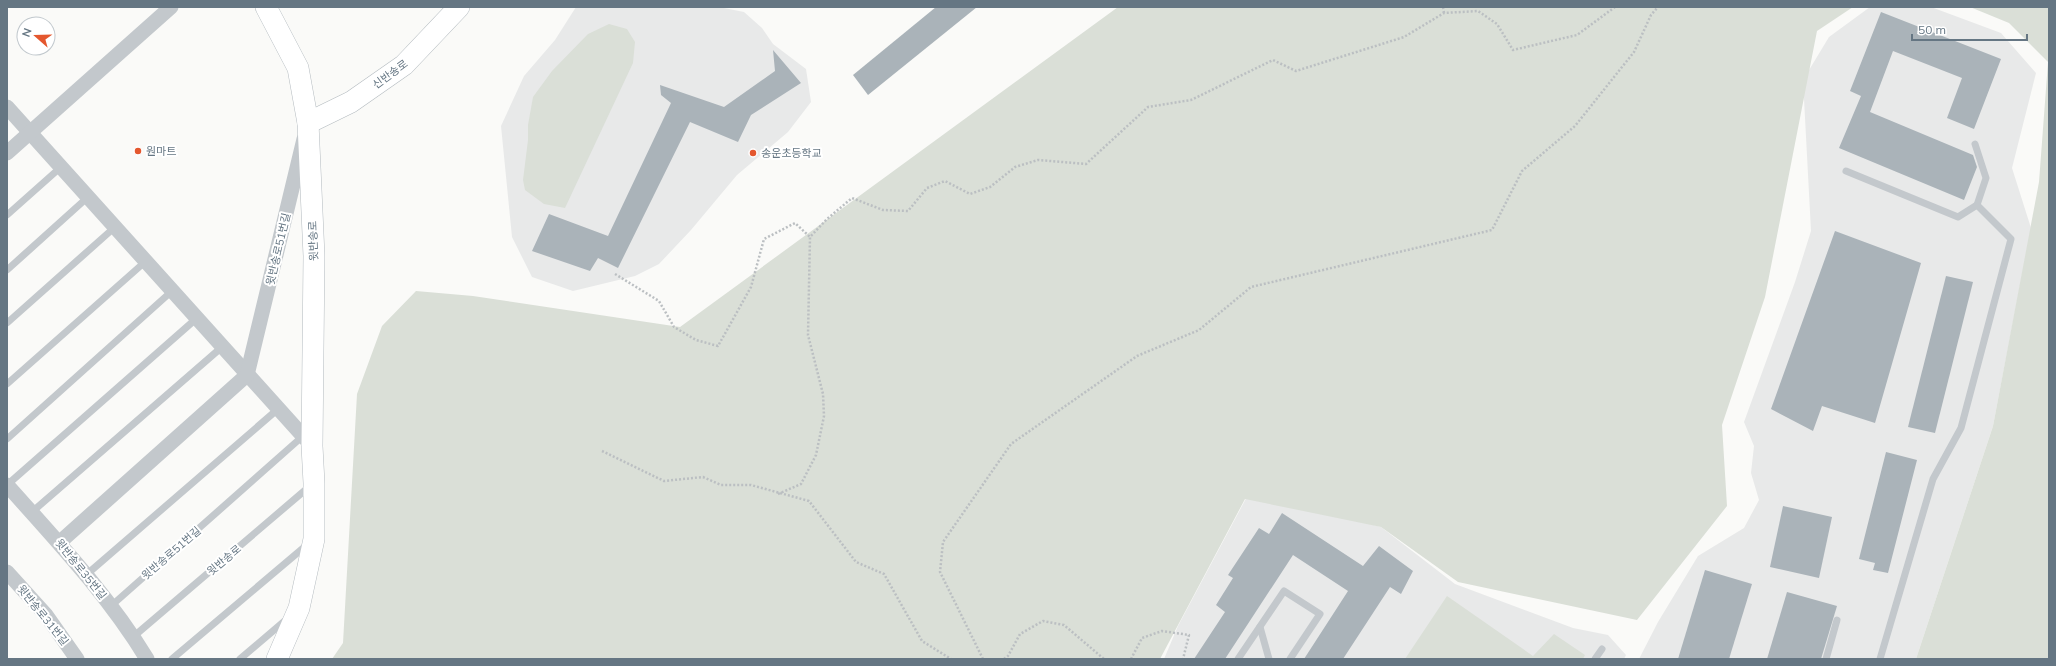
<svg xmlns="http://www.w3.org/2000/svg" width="2056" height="666" viewBox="0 0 2056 666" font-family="Mulish,'Noto Sans KR',sans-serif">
	<rect width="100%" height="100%" fill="#fafaf8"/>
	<g fill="#e8e9e9">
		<polygon points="576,7 719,7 744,12 762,28 773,44 806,69 811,102 788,132 737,175 691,230 659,264 635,276 573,291 532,277 512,237 501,126 524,76 555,40"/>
		<polygon points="1870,7 1931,7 2001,33 2036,73 2012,168 2031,228 1993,426 1916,659 1639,659 1658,622 1698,556 1744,528 1759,500 1751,473 1754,446 1744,422 1795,282 1811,231 1803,80 1829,37"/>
		<polygon points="1250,491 1381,527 1455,584 1573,628 1608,635 1626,655 1624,659 1164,659 1178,626"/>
	</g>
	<g fill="#dadfd7">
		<polygon points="1118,7 1853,7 1817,31 1765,297 1722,425 1727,506 1637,620 1458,582 1381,527 1245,499 1160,659 332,659 343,643 357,394 382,326 416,291 473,296 680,327"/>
		<polygon points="1970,7 2049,7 2049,659 1916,659 1993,426 2039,182 2048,62 2009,23"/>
		<polygon points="609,24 627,29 635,42 633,63 565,208 544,204 525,190 523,180 528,140 528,125 533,97 552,71 588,34"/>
		<polygon points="1447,596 1533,656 1554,634 1585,655 1583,659 1405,659"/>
	</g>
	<g fill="#aab3b9">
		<polygon points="936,7 977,7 868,95 853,75"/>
		<polygon points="1881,12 2001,59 1974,129 1947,118 1962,78 1893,51 1870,112 1973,155 1977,167 1964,200 1839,148 1861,96 1850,91"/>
		<polygon points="773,50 801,83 751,115 738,142 690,122 618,268 598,258 590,271 532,251 549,214 608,236 671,103 661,95 660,85 724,107 775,71"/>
		<polygon points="1835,231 1921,263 1875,423 1822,406 1813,431 1771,409"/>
		<polygon points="1946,276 1973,282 1935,433 1908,427"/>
		<polygon points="1886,452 1917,460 1888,573 1873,570 1875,563 1859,559"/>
		<polygon points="1783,506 1832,517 1819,578 1770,567"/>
		<polygon points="1282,513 1363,566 1379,546 1413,571 1401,594 1390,587 1343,659 1304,659 1348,591 1293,555 1225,659 1194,659 1225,612 1216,605 1233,578 1228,575 1259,528 1269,534"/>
		<polygon points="1705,570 1752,584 1729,659 1678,659"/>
		<polygon points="1787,592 1837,606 1821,659 1767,659"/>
	</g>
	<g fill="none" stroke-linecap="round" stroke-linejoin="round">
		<defs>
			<g id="secondary">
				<polyline points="266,7 298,68 308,123 314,256 312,446 314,483 314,539 299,608 277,659"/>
				<polyline points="308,123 351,102 404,65 459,7"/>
			</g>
		</defs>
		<use href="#secondary" stroke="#b3babf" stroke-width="22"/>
		<g stroke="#bbbfc2" stroke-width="2.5" stroke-dasharray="2 2" stroke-linecap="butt">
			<polyline points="1443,7 1444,13"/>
			<polyline points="615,274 659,301 674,327 696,340 718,346 751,287 764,239 795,223 810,237"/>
			<polyline points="602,451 664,481 703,477 721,485 751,485 809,501 856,562 884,574 922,641 951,659"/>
			<polyline points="778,494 801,484 816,455 824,416 823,394 808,335 810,237 827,219 852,198 883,210 908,211 927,188 945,181 970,194 990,187 1015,167 1038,160 1086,164 1148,107 1191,100 1273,60 1296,71 1404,37 1444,13 1478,11 1497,24 1513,50 1577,35 1615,7"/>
			<polyline points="983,659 940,572 943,542 1011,444 1137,356 1199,330 1251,287 1492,230 1522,171 1575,126 1634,52 1651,15 1658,7"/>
			<polyline points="1004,659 1008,656 1020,634 1043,621 1064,625 1104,659"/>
			<polyline points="1131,659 1142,638 1162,631 1189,635 1183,659"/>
		</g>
		<g stroke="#c3c8cc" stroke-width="7">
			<polyline points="1846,171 1958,217 1977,205"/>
			<polyline points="7,215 61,167"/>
			<polyline points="7,270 88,197"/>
			<polyline points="7,323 115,227"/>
			<polyline points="7,384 146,261"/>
			<polyline points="7,439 172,291"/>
			<polyline points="7,485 197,318"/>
			<polyline points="32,512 222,347"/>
			<polyline points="86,575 278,409"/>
			<polyline points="111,606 303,436"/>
			<polyline points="1260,627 1269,659"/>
			<polyline points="133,637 310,486"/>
			<polyline points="172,659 308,544"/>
			<polyline points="240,659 287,619"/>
			<polyline points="1238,659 1284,591 1320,614 1290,659"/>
			<polyline points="1595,659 1602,649"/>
			<polyline points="1826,659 1837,620"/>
			<polyline points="1880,659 1933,479 1961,428 2011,239 1977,205 1986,178 1975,144"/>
		</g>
		<g stroke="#c3c8cc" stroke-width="15">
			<polyline points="7,107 312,446"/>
			<polyline points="7,153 171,7"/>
			<path d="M7,485C57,541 108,595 147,659"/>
			<polyline points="60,542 247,375 304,139"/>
			<polyline points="7,572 46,615 77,659"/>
		</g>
		<use href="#secondary" stroke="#fff" stroke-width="21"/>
	</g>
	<g fill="#e4572e" stroke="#fff" stroke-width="1.5">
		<circle cx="138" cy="151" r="4"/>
		<circle cx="753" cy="153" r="4"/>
	</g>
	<g text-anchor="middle" stroke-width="4" stroke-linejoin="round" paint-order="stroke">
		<g font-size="11" fill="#657683" stroke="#fff">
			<text transform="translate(390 74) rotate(-36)" y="4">신반송로</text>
			<text transform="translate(313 241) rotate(-92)" y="4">윗반송로</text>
			<text transform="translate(278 249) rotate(-77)" y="4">윗반송로51번길</text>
			<text transform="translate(171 553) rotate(-41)" y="4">윗반송로51번길</text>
			<text transform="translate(224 560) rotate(-40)" y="4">윗반송로</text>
			<text transform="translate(81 569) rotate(51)" y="4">윗반송로35번길</text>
			<text transform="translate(43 615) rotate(51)" y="4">윗반송로31번길</text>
		</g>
		<g font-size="11" fill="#657683" stroke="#fff" text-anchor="start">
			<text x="146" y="155">원마트</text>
			<text x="761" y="157">송운초등학교</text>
		</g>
	</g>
	<rect width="2056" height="666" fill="none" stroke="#657683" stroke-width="16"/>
	<g transform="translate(36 36) rotate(290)"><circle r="19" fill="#ffffff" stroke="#c1c8cd"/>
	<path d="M0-3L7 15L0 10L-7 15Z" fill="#e4572e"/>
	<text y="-6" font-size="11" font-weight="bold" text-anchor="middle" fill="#657683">N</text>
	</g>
	<path d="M1912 34v6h115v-6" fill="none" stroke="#657683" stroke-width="2"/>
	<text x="1918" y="34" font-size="12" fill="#657683" stroke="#ffffff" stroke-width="3" paint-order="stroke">50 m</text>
</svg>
